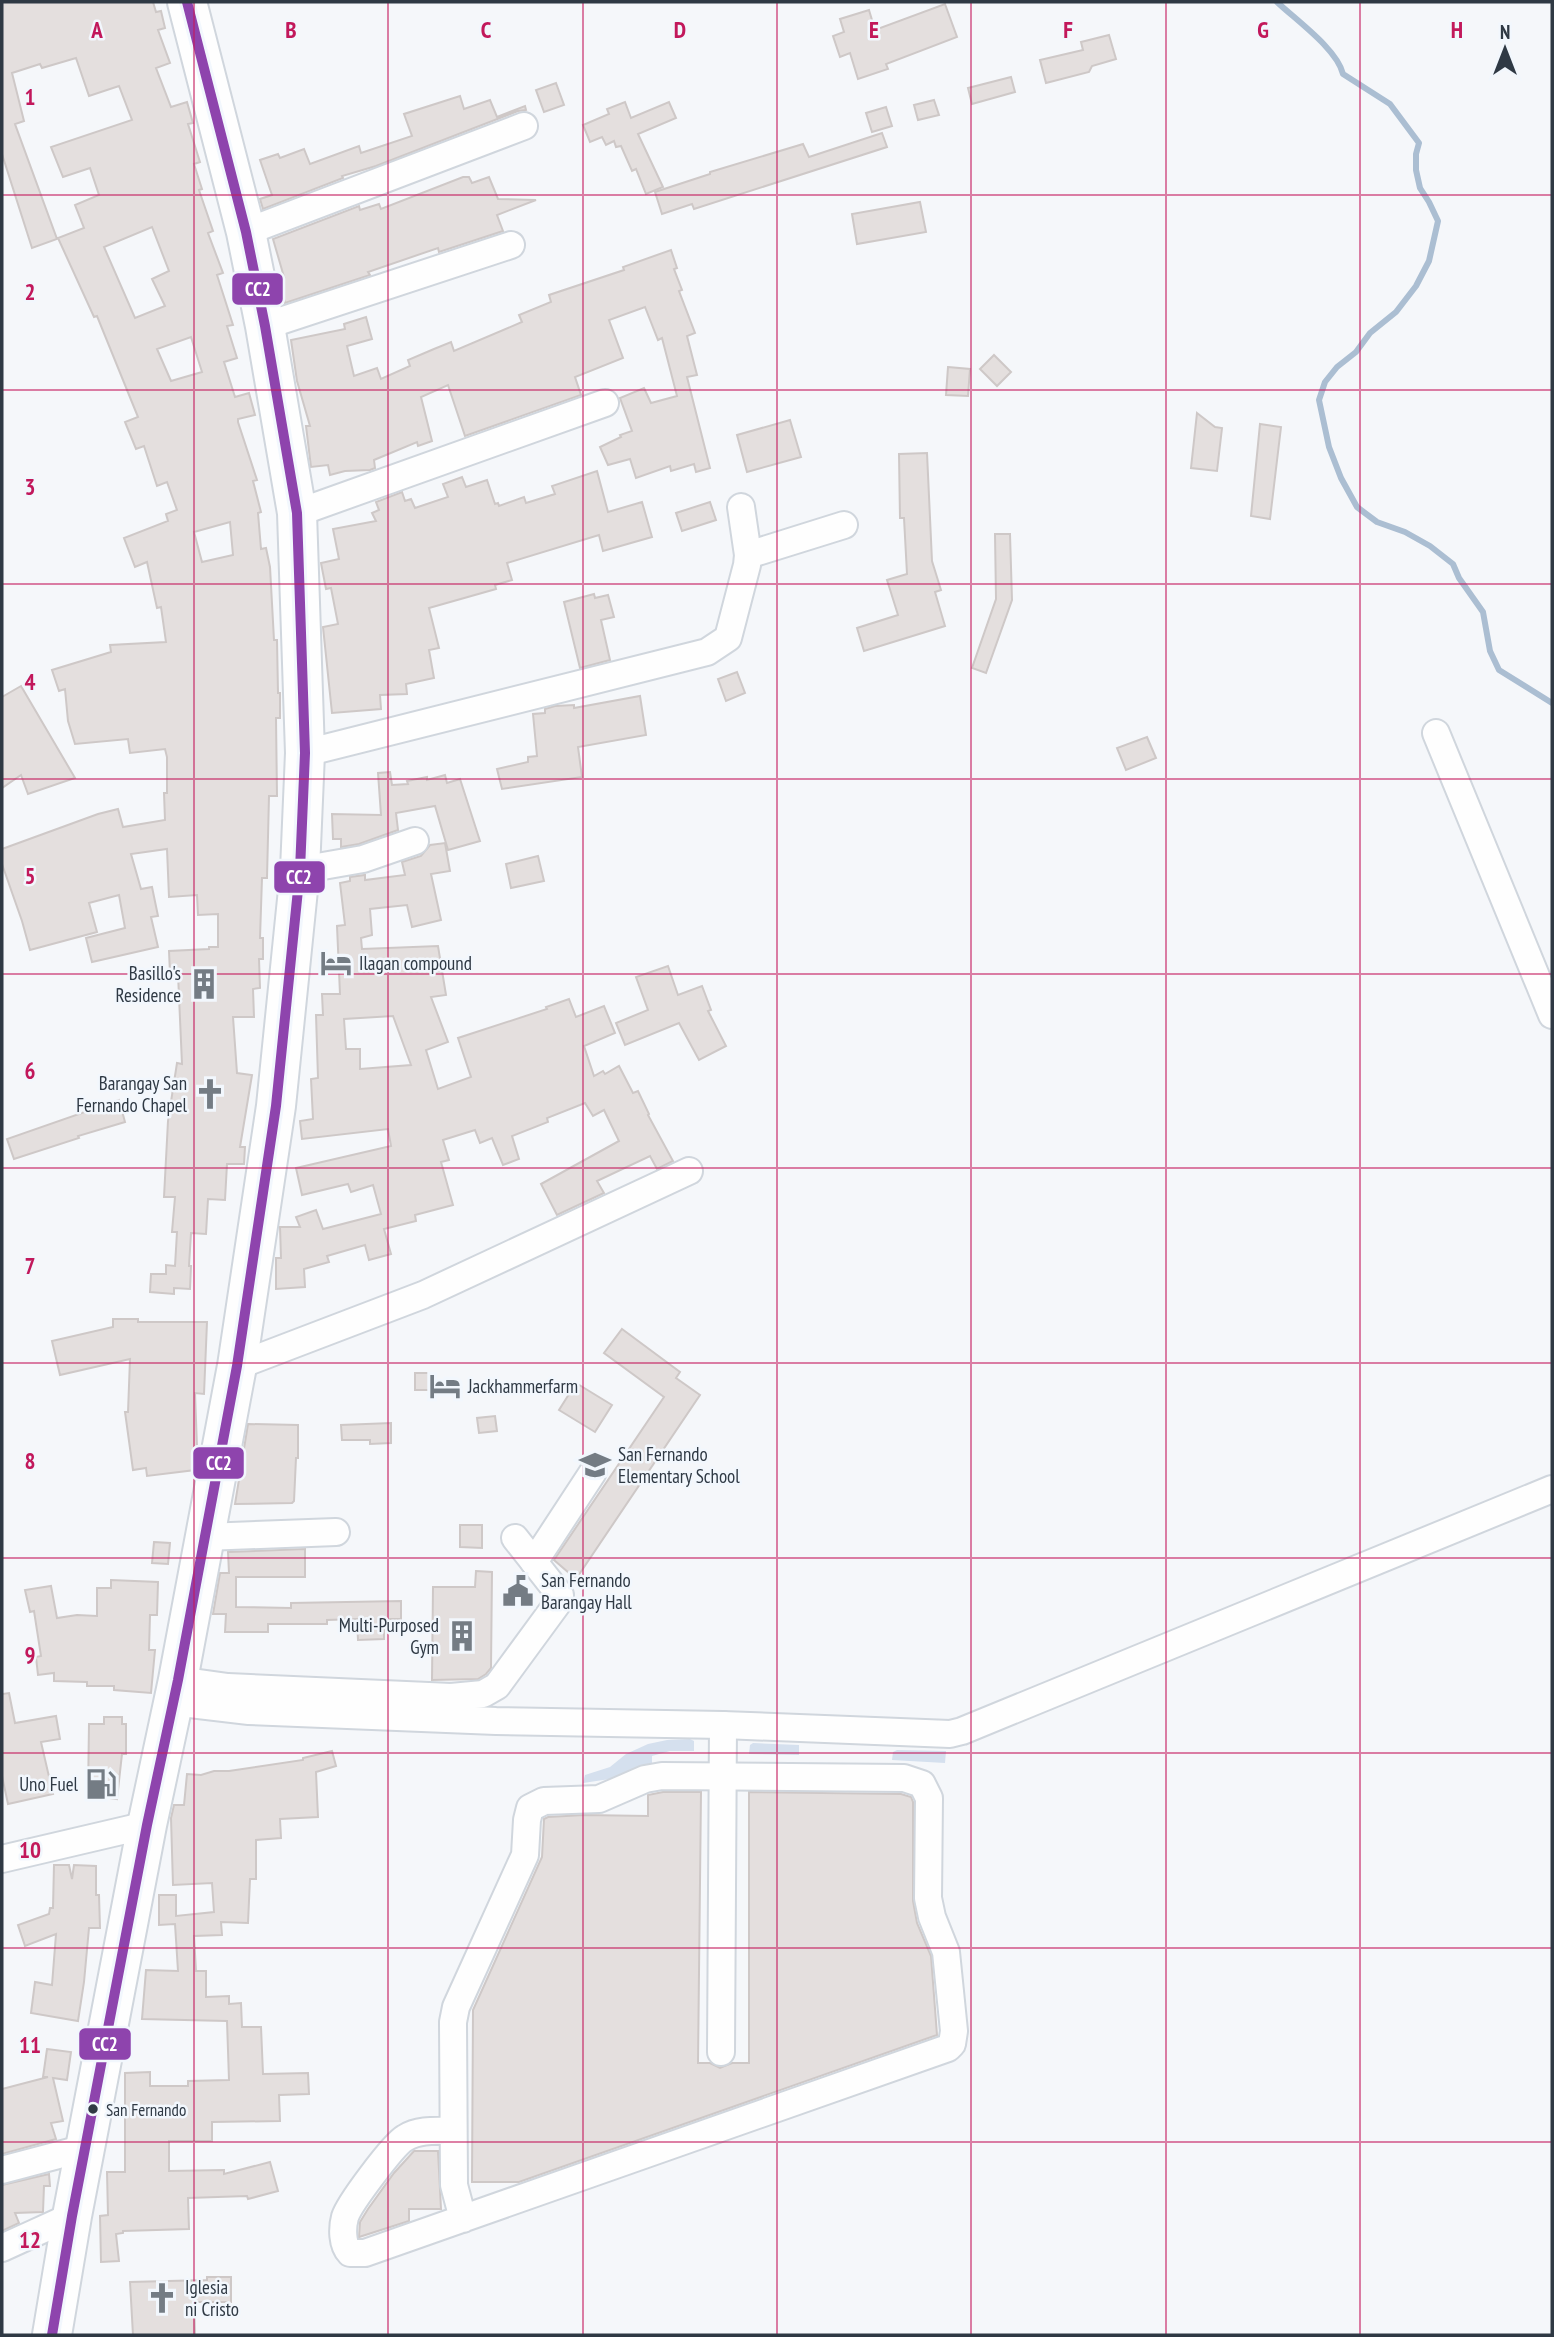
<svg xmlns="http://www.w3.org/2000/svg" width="1554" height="2337" viewBox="0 0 1554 2337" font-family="'PT Sans Narrow',sans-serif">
	<rect width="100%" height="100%" fill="#f5f7fa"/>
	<g fill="#d5e0ee">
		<polygon points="690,1739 694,1741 694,1751 670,1751 652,1756 652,1767 630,1776 583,1783 585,1775 610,1767 626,1754 648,1744 667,1740"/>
		<polygon points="753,1743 799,1745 799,1755 749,1754 750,1745"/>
		<polygon points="897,1750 946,1751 945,1763 892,1760 893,1752"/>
	</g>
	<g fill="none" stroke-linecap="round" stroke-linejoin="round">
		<path stroke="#abbed2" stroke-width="6" d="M1277,2C1296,20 1337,49 1343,74L1390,104L1419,143L1416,154V170L1420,188L1429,202L1438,221L1429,261L1416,286L1396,312L1370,333L1356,352L1337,367L1325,382L1319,400L1329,447L1341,478L1357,507L1377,522L1405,532L1430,546L1453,564L1459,578L1483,612L1490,651L1499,670L1552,703"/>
	</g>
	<g fill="#e4dfde" stroke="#cec8c7" stroke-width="2" fill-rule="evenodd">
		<path d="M2,2H153L156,12L161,11L165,28L158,30L170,63L156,68L171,107L187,102L193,123L188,124L200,162L194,164L202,189L199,190L213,231L208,233L223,273L217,275L233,325L227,326L237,358L224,362L235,397L249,393L255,415L238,419V422L257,480L253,481L261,512L258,513L261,549L266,548L270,567L274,640H277L278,693H280V718H276L277,796H269L267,878H262L260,938H263V959H259L260,988L253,989L254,1017H233L237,1073L252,1075L240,1147H245L244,1164H227L225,1200L208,1199L206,1234L191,1233L189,1266H191L190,1289L174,1288V1294L150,1292L151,1274H166V1265L175,1266L177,1232H172L175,1197H164L168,1121L177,1063L182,1064L178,974H170L169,951L209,949V947H218V914L198,915L197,895L169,897L167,849L131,854L141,889L152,887L158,916L151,917L158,947L92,962L86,938L125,928L119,895L89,903L97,932L30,950L22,921L2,864V849L98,814L118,809L123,827L165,820L164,793H167V757L165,749L130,753L128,739L75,744L68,721L65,689L59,691L52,670L111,652L110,645L166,642L161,607L157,608L147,562L135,567L124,538L168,521L166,514L177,510L167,482L157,486L144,446L136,449L125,422L138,417L97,316L94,317L58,238L84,228L75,205L99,195L90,168L63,177L51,147L132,120L119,86L89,96L76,58L42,68L40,64L12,73L24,121L15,124L57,239L32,248L2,154ZM152,227L169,271L152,279L165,306L135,318L104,247ZM191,337L202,372L171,381L157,349ZM230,522L233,555L202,562L194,532Z"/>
		<polygon points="945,4 957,37 886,64 888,69 858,79 850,53 840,57 833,36 844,32 840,19 869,10 875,30"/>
		<polygon points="1109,35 1116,59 1092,66 1089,72 1046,83 1040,60 1083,50 1081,42"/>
		<polygon points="1011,77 1015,92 972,104 968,88"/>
		<polygon points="556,83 564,105 544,112 536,90"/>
		<polygon points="460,96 464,109 490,100 497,117 525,106 526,110 518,111 376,166 342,176 343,178 263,209 260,199 272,195 260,160 278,154 280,158 304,149 310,164 359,146 361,153 412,136 404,114"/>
		<polygon points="934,100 939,115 918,120 914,105"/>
		<polygon points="625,102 631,118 669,102 676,118 638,134 663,187 646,194 636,169 632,171 621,146 616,147 614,141 606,145 602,137 590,142 583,125 609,114 607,109"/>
		<polygon points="886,107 892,126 872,132 866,113"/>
		<polygon points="882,133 887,147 694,209 692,204 662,214 655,192 710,174 710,172 803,144 809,157"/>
		<polygon points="463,177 469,177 472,183 489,177 498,199 536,200 497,215 503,231 439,252 438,248 368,272 370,275 285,303 278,279 284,277 273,239 359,206 360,210 379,204 381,209"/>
		<polygon points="920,202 926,232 857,244 852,214"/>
		<polygon points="671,250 677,268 674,269 682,290 679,291 695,333 687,336 697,375 687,377 710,468 696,472 694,464 671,471 670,466 636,478 630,459 608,465 600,447 621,437 620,435 632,431 620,398 644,388 651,403 677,396 662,338 658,340 645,307 609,320 623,358 575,377 581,395 465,436 448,385 421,397 432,441 418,446 417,442 374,460 375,468 370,470 345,471 330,475 328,465 311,467 306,426 310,426 297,381 291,340 345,329 344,324 366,317 372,339 347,346 354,376 377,368 381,379 410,366 408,360 434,349 451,342 454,351 522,322 519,315 551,302 549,295 624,270 623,267"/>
		<polygon points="994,355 1011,372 997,386 980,369"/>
		<polygon points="948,367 970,369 968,396 946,395"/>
		<polygon points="1197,413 1215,427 1222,428 1217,471 1191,468"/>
		<polygon points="790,420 801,457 747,472 737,435"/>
		<polygon points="1260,424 1281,427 1270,519 1251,516"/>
		<polygon points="927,453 932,561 941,590 935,592 945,626 864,651 857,628 898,615 887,580 907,574 904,518 900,518 899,454"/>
		<polygon points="597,471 608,512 642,502 652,537 603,551 599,535 507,563 512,580 495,585 496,589 429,608 439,648 429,650 434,678 406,684 407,694 380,695 381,709 332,713 323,627 338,624 331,588 326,589 321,563 339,559 333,529 376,521 372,513 379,510 376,502 402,492 405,501 411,499 415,508 448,497 443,484 462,477 466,487 487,480 495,504 498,503 499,506 524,497 526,503 555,494 552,486"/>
		<polygon points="710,502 716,520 682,531 676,513"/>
		<polygon points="995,534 1010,534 1012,600 986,673 972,668 996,599"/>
		<polygon points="594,594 595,598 608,595 614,617 601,620 610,660 580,668 564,602"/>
		<polygon points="737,672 745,693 726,701 718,679"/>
		<polygon points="21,686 75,778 28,794 21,775 2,788 2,697"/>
		<polygon points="640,696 646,735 578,747 582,777 502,789 497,769 528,762 528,757 537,756 533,714 545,713 545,709 555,706 574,705 574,708"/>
		<polygon points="1147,737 1156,758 1126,770 1117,748"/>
		<polygon points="390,772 392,785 408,784 407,781 427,777 427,780 445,775 447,783 460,779 480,841 448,850 435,806 396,813 398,830 359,844 341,847 341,839 333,839 332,814 381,815 378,773"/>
		<path d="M445,843L450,871L431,874L441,920L412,927L407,905L370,909L372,935L361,938L362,949L438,946L446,995L431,997L448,1042L426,1050L438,1089L471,1077L458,1038L547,1009L546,1007L569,999L576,1017L604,1006L615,1033L584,1046L594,1076L603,1071L605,1074L619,1066L633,1093L638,1091L649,1114L648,1115L673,1161L657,1169L650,1156L597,1181L604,1193L557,1215L541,1184L619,1141L604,1110L593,1116L585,1103L547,1118L548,1122L512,1136L519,1159L503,1165L492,1138L480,1143L475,1130L443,1140L449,1160L441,1162L453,1205L415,1215L416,1221L384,1229L391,1254L369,1260L365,1245L327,1256L329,1262L304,1269L305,1287L276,1289V1258H281L280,1227H300L296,1217L316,1210L323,1229L381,1214L373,1185L351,1192L348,1184L302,1195L296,1168L391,1146L388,1129L302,1139L300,1121L313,1119L311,1079L318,1078L316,1015H323L322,994H340L337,926L345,925L340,883L350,881V877L365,875V880L405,875L402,862L421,856L430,845ZM393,1016L411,1065L360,1069V1049H346L344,1019Z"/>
		<polygon points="538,856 544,881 511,888 506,864"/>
		<polygon points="668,966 678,995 702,986 711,1010 708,1011 726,1046 699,1060 679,1023 625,1045 616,1023 648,1010 636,977"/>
		<polygon points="119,1100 125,1122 78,1136 79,1138 14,1159 7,1139"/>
		<polygon points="113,1319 138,1319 138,1322 207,1322 204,1394 195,1393 197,1447 195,1470 147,1476 146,1468 133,1470 125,1412 128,1412 130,1359 60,1375 52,1341 113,1327"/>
		<polygon points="622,1329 680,1372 676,1378 700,1395 576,1579 554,1560 664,1397 604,1353"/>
		<rect x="415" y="1373" width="17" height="17"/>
		<polygon points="576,1383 612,1405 595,1432 559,1410"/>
		<polygon points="495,1416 497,1431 479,1433 477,1418"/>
		<polygon points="391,1423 391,1443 370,1444 370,1440 342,1440 341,1425"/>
		<polygon points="248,1424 298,1425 298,1458 296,1458 294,1501 292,1503 235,1504"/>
		<polygon points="460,1525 482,1525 482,1548 460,1547"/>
		<polygon points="154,1542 170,1543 168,1564 152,1563"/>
		<polygon points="305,1549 305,1577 236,1577 236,1607 291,1608 291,1603 401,1601 401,1619 390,1619 390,1626 384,1627 384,1639 358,1640 357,1619 327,1620 327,1624 268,1624 268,1632 225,1632 226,1614 213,1614 220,1573 229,1573 228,1552"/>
		<polygon points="476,1571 492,1572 491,1668 486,1674 478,1679 432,1680 433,1587 475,1587"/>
		<polygon points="111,1580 158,1582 157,1615 150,1615 149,1650 155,1650 151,1693 114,1690 114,1686 87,1686 87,1682 54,1681 54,1673 38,1675 36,1657 41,1656 34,1611 30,1612 25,1590 51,1586 57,1618 77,1615 97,1616 97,1588 111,1588"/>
		<polygon points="9,1693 15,1723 56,1716 60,1739 41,1742 53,1794 8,1804 2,1776 2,1694"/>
		<polygon points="104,1717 122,1717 122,1724 126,1724 126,1754 122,1754 117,1799 88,1795 89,1724 104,1724"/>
		<polygon points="332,1751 336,1766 316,1772 318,1817 280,1819 281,1838 256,1840 256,1879 250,1879 248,1923 221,1922 222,1935 194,1936 196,1971 206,1971 206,1997 229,1996 229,2004 241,2003 242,2027 261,2027 263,2074 308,2073 309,2094 279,2095 280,2121 212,2122 212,2141 169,2141 169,2171 224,2170 224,2174 270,2162 278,2191 248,2199 247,2196 188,2198 189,2229 123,2231 123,2233 116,2234 119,2261 101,2262 100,2216 108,2215 107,2172 125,2172 125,2073 150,2072 150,2086 188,2086 188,2081 229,2080 227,2021 142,2019 146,1970 178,1971 175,1924 159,1925 159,1895 176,1895 176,1916 214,1912 212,1883 173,1885 171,1818 174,1805 184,1805 187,1774 201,1775 214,1771 229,1771 303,1760 303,1758"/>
		<polygon points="663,1792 701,1792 698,2063 710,2063 720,2068 732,2063 749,2063 749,1792 901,1794 911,1797 913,1802 913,1901 917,1923 931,1956 937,2035 519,2182 472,2182 473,2010 542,1857 544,1819 548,1817 584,1815 648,1816 648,1795"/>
		<polygon points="54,1865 69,1865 72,1879 74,1865 96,1866 96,1895 99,1895 100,1928 89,1928 84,1982 78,2021 31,2013 35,1982 52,1985 56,1934 25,1946 18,1925 49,1914 50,1908 53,1908"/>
		<polygon points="47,2049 71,2052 67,2080 53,2078 63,2121 51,2123 56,2139 2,2154 2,2089 48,2077 43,2077"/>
		<polygon points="414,2151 438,2151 441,2209 409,2209 409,2221 359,2237 360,2222 368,2209 394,2173"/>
		<polygon points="49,2174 50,2186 44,2186 43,2212 15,2213 19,2223 2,2231 2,2185"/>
		<polygon points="207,2277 231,2277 231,2302 194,2302 195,2335 133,2335 130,2282 207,2280"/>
	</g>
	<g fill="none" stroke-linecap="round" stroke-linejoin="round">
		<defs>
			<g id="minor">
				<polyline points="246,232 524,126"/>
				<polyline points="265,326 511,245"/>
				<polyline points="297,513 605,403"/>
				<polyline points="748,555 844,525"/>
				<polyline points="1436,733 1552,1015"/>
				<polyline points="305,753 707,652 728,638 747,565 748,555 741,507"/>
				<polyline points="300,870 363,859 415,841"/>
				<polyline points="237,1366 423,1295 689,1171"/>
				<polyline points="205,1537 336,1532"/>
				<polyline points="534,1562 593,1472"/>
				<polyline points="178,1680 228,1687 451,1697 483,1694 497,1686 560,1600 560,1595 515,1538"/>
				<polyline points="173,1702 249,1711 496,1721 723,1725 950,1734 962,1731 1552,1489"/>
				<polyline points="2,1859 147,1825"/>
				<polyline points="721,2052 723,1725"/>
				<path d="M453,2131C437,2131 419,2129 405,2138C393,2145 349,2204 345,2217C342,2228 342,2245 350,2253H365L948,2048L952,2044L954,2031L946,1952L932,1917L928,1898L929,1798L922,1784L904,1778L662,1776L645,1779L599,1799L544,1801L530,1808L527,1820L525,1855L456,2007L453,2022L454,2185L463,2219"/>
				<polyline points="2,2170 85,2148"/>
				<polyline points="2,2248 72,2216"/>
			</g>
			<polyline id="highway" points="52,2335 72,2216 147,1825 178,1680 237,1366 276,1106 300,870 305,753 297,513 265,326 246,232 187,2"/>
		</defs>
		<use href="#minor" stroke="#d0d6dd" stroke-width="30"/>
		<use href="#highway" stroke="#d0d6dd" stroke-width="42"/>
		<use href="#minor" stroke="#fefefe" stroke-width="26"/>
		<use href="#highway" stroke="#fefefe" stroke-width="38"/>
		<defs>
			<polyline id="bus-1" points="52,2335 72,2216 147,1825 178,1680 237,1366 276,1106 300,870 305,753 297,513 265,326 246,232 187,2"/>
		</defs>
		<use href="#bus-1" stroke="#f2f7fd" stroke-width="16"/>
		<use href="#bus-1" stroke="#8e44ad" stroke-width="10"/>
	</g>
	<path fill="none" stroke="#c2185b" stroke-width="2" stroke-opacity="0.55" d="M194,2V2335M388,2V2335M583,2V2335M777,2V2335M971,2V2335M1166,2V2335M1360,2V2335M2,195H1552M2,390H1552M2,584H1552M2,779H1552M2,974H1552M2,1168H1552M2,1363H1552M2,1558H1552M2,1753H1552M2,1948H1552M2,2142H1552"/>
	<defs>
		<symbol id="hotel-bare" viewBox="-9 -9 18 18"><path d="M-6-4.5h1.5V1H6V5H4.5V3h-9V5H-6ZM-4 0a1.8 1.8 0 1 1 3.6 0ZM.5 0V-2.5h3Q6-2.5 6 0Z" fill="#747c84" stroke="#f2f7fd" stroke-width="2.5" paint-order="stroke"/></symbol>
		<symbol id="building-bare" viewBox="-9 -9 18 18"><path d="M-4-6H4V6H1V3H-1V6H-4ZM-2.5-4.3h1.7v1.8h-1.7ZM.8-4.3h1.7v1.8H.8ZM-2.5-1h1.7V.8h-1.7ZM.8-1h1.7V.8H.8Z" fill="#747c84" stroke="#f2f7fd" stroke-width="2.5" paint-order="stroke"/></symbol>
		<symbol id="church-bare" viewBox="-9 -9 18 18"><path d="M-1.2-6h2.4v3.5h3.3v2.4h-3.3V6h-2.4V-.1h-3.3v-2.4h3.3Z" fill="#747c84" stroke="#f2f7fd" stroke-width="2.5" paint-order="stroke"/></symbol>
		<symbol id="school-bare" viewBox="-9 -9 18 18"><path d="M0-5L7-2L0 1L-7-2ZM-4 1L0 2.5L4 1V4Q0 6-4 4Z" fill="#747c84" stroke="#f2f7fd" stroke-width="2.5" paint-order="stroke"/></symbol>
		<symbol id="civic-bare" viewBox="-9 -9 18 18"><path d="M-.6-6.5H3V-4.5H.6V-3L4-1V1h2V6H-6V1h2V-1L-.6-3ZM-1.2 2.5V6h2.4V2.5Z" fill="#747c84" stroke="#f2f7fd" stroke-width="2.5" paint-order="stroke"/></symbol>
		<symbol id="fuel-bare" viewBox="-9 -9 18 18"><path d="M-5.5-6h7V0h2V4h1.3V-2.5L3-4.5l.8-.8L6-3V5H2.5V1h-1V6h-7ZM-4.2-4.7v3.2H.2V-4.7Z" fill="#747c84" stroke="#f2f7fd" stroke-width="2.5" paint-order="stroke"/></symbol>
	</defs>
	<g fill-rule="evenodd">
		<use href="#hotel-bare" x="314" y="941" width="44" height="44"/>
		<use href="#building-bare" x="182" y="962" width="44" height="44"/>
		<use href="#church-bare" x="188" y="1072" width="44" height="44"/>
		<use href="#hotel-bare" x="423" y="1364" width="44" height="44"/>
		<use href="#school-bare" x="573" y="1443" width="44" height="44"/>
		<use href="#civic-bare" x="496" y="1569" width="44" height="44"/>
		<use href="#building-bare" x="440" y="1614" width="44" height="44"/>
		<use href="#fuel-bare" x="79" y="1762" width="44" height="44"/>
		<use href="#church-bare" x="140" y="2276" width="44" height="44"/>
	</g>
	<circle fill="#2f3944" stroke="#f2f7fd" stroke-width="2.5" cx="93" cy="2109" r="6"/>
	<g text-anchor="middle" stroke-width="5" stroke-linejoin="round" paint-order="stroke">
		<g font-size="17" fill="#2f3944" stroke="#f2f7fd" text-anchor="start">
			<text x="106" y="2116">San Fernando</text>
		</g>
		<g font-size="19" fill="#2f3944" stroke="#f2f7fd" text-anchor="start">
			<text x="359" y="970">Ilagan compound</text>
			<text x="181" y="980" text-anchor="end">Basillo's<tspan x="181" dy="22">Residence</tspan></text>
			<text x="187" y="1090" text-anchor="end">Barangay San<tspan x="187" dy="22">Fernando Chapel</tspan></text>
			<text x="468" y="1393">Jackhammerfarm</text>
			<text x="618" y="1461">San Fernando<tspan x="618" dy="22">Elementary School</tspan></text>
			<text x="541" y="1587">San Fernando<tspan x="541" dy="22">Barangay Hall</tspan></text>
			<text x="439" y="1632" text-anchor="end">Multi-Purposed<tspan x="439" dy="22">Gym</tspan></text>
			<text x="78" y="1791" text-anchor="end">Uno Fuel</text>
			<text x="185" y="2294">Iglesia<tspan x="185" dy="22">ni Cristo</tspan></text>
		</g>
	</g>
	<g font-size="23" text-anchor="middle" font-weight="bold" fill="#c2185b" stroke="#f2f7fd" stroke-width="5" stroke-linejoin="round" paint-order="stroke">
		<text x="97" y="38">A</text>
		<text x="291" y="38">B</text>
		<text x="486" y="38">C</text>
		<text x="680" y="38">D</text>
		<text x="874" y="38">E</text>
		<text x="1068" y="38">F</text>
		<text x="1263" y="38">G</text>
		<text x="1457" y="38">H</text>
		<text x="30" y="105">1</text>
		<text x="30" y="300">2</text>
		<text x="30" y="495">3</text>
		<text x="30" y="690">4</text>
		<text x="30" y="884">5</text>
		<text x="30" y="1079">6</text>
		<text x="30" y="1274">7</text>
		<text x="30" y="1469">8</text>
		<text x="30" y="1663">9</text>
		<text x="30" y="1858">10</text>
		<text x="30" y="2053">11</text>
		<text x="30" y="2248">12</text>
	</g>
	<g stroke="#f2f7fd" stroke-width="2.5">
		<rect x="231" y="272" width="53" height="34" rx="7" fill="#8e44ad"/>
		<rect x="273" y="860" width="53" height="34" rx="7" fill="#8e44ad"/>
		<rect x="192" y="1446" width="53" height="34" rx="7" fill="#8e44ad"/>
		<rect x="78" y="2027" width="54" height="34" rx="7" fill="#8e44ad"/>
	</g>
	<g font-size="19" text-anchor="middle" font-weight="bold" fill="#fff">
		<text x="258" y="296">CC2</text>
		<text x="299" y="884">CC2</text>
		<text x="219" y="1470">CC2</text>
		<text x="105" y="2051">CC2</text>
	</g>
	<rect width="1554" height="2337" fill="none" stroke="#2f3944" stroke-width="7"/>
	<g transform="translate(1505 49)" stroke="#f2f7fd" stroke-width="5" paint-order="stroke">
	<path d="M0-5L12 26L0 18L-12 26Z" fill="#2f3944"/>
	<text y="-10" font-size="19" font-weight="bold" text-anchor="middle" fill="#2f3944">N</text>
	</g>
</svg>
